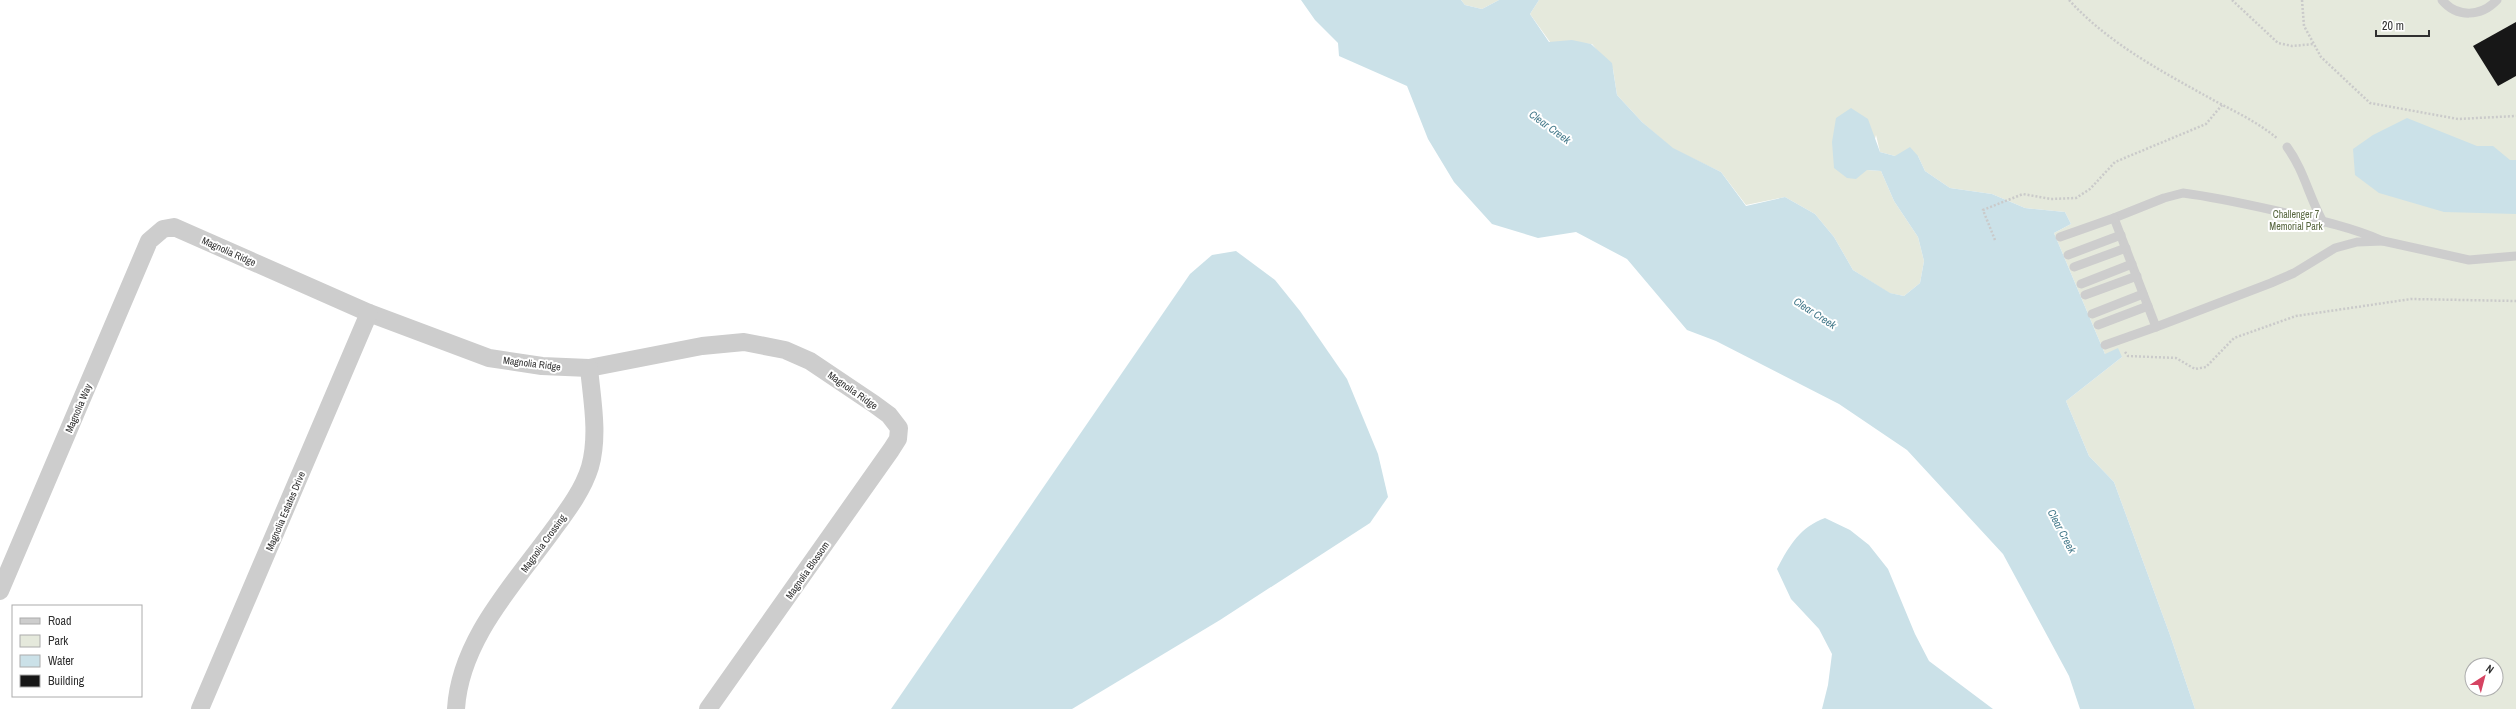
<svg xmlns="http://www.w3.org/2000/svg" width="2516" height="709" viewBox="0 0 2516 709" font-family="'Archivo Narrow',sans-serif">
	<rect width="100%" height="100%" fill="#fff"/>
	<g fill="#e5e9dc" fill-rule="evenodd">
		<polygon points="1461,0 1499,0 1482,9 1465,5"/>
		<path d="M1539,0H2516V709H2195L2170,635L2114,482L2089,456L2066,401L2122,357L2105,354L2054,233L2071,224L2065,212L2025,208L1992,194L1950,188L1925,171L1918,156H1895L1880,152L1876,135L1867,170L1881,171L1894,201L1918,237L1924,261L1920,283L1904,296L1889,293L1853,270L1834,237L1815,214L1785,197L1746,205L1721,172L1673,149L1642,122L1617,95L1613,69L1592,44L1550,42L1530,14ZM2472,665H2496V689H2472Z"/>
	</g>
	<g fill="#cbe1e8">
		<polygon points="1301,0 1461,0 1465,5 1482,9 1499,0 1539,0 1530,14 1549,42 1572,40 1591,44 1612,63 1617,95 1642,122 1673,148 1721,172 1746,206 1785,197 1815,214 1834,237 1853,270 1890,293 1904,296 1920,283 1924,261 1918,237 1894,201 1881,171 1867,170 1856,179 1847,178 1834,168 1832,142 1836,118 1851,108 1868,119 1880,152 1895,156 1910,147 1918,156 1925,171 1950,188 1992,194 2025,208 2065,212 2071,224 2054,233 2105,354 2118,348 2122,357 2066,401 2089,456 2114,482 2170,635 2195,709 2080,709 2069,676 2003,554 1907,450 1839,404 1716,341 1687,330 1627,259 1576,232 1538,238 1492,224 1454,182 1428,139 1407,86 1339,56 1338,43 1315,20"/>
		<polygon points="2407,118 2477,146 2493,146 2510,160 2516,160 2516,214 2444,212 2379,193 2355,175 2353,149 2373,135"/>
		<polygon points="1236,251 1275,280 1300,311 1347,379 1378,454 1388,497 1370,523 1220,620 1072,709 891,709 1190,274 1212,255"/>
		<path d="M1825,518L1850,530L1869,545L1888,569L1915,634L1929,661L1993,709H1822L1828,685L1832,654L1819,629L1791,599L1777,569C1789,546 1800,527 1825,518Z"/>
	</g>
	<polygon fill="#171717" points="2516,22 2516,76 2498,86 2473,46"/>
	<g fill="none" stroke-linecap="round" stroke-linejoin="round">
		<g stroke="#cacaca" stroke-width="2.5" stroke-dasharray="2 2" stroke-linecap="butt">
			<path d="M2069,0C2109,44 2163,72 2215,101C2236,112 2259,123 2278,139"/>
			<polyline points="2232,0 2278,43 2292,46 2314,44"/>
			<polyline points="2302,0 2304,26 2321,57 2370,103 2458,119 2516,116"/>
			<polyline points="1995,240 1983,210 2023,194 2051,199 2076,198 2090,189 2115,162 2206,124 2222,105"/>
			<polyline points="2125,352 2128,356 2176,358 2195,369 2206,367 2234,338 2296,316 2411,299 2516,301"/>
		</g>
		<g stroke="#cdcdcd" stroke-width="9">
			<path d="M2442,0C2457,18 2481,17 2497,0"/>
			<path d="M2287,147C2304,170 2309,197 2323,222"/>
			<path d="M2183,193C2215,197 2246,204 2277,211C2313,219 2349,226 2383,241L2357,242L2335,248L2294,273L2271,283L2156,327L2114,218L2164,198Z"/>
			<polyline points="2060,237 2114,218"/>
			<polyline points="2383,241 2469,260 2516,256"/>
			<polyline points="2068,255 2121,235"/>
			<polyline points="2074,267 2126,248"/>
			<polyline points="2081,284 2132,264"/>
			<polyline points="2085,295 2137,276"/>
			<polyline points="2092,314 2143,294"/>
			<polyline points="2098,325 2148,306"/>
			<polyline points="2105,345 2156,327"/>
		</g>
		<g stroke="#cdcdcd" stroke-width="18">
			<polyline points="0,591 149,241 163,229 174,227 369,313 489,358 542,366 589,368 702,346 744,342 785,350 810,361 874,404 889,415 899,428 898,439 891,450 708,709"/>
			<polyline points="200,709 369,313"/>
			<path d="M456,709C460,640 514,584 553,530C567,511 583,490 590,467C599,435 592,400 589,368"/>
		</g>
	</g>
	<g text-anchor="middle" stroke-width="4" stroke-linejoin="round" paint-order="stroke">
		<g font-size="10" fill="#596841" stroke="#fff">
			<text x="2296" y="218">Challenger 7<tspan x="2296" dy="12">Memorial Park</tspan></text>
		</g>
		<g font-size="10" fill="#303030" stroke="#fff">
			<text transform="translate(229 251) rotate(24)" y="4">Magnolia Ridge</text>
			<text transform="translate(532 363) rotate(7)" y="4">Magnolia Ridge</text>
			<text transform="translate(853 390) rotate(35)" y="4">Magnolia Ridge</text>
			<text transform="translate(78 408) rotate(-67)" y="4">Magnolia Way</text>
			<text transform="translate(285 511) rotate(-67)" y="4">Magnolia Estates Drive</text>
			<text transform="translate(543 543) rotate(-54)" y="4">Magnolia Crossing</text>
			<text transform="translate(807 570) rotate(-55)" y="4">Magnolia Blossom</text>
		</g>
		<g font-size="11" font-style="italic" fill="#457a8b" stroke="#fff">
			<text transform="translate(1550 127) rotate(36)" y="4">Clear Creek</text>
			<text transform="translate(1815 313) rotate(33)" y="4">Clear Creek</text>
			<text transform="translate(2062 531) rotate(62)" y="4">Clear Creek</text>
		</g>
	</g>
	<rect x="12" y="605" width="130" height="92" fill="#ffffff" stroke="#acacac"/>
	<rect x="20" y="618" width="20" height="6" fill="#cdcdcd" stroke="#acacac"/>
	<text x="48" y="625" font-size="12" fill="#303030">Road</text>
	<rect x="20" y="635" width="20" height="12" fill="#e5e9dc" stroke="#acacac"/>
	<text x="48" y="645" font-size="12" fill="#303030">Park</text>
	<rect x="20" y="655" width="20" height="12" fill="#cbe1e8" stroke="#acacac"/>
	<text x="48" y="665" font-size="12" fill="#303030">Water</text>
	<rect x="20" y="675" width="20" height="12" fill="#171717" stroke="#acacac"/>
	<text x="48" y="685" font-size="12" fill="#303030">Building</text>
	<g transform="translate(2484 677) rotate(36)"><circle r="19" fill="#ffffff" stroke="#acacac"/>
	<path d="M0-3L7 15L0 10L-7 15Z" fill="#d64362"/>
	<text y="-6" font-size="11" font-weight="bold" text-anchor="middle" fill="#303030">N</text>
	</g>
	<path d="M2376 30v6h53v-6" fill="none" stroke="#303030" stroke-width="2"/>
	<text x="2382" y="30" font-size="12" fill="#303030" stroke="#ffffff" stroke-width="3" paint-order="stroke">20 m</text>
</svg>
